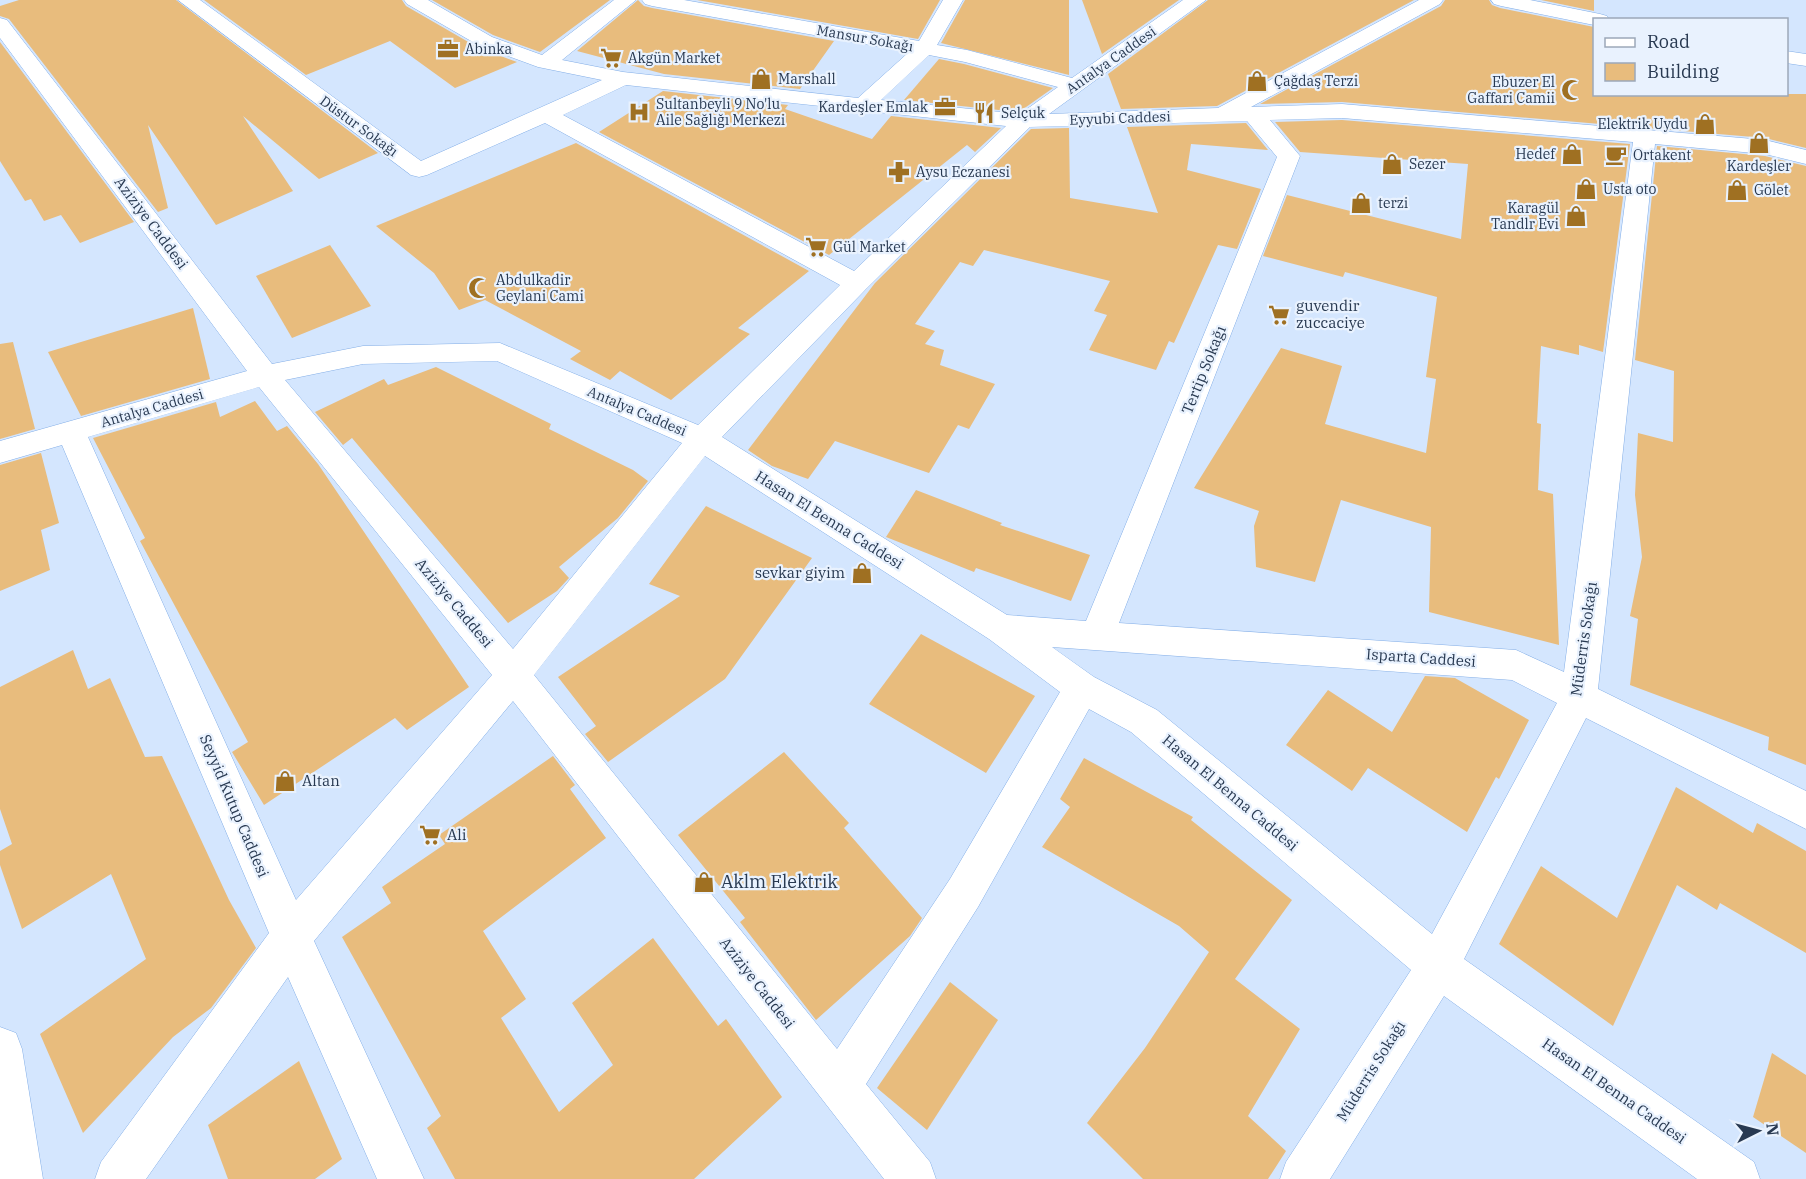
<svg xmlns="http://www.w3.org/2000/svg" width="1806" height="1179" viewBox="0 0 1806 1179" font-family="'IBM Plex Serif',serif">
	<rect width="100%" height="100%" fill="#d4e6fe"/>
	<g fill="#e8bc7d">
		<polygon points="19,0 176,0 378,153 319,179 243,116 293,191 216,225 148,125 168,208 158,212 9,19 0,16 0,6"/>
		<polygon points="204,0 402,0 406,6 477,47 517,62 455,88 390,41 306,75"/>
		<polygon points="432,0 610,0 540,52 493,35"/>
		<polygon points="638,0 644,6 652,8 834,41 800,89 664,74 577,51"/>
		<polygon points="697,0 940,0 918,39"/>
		<polygon points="965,0 1069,0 1069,75 941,43"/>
		<polygon points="1082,0 1179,0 1102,54"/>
		<polygon points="1208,0 1414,0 1217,106 1121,109 1108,74"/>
		<polygon points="1445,0 1489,0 1492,5 1500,8 1594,27 1594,94 1806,94 1806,148 1765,138 1342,102 1260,104 1441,6"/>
		<polygon points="1541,0 1594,0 1594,11"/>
		<polygon points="0,42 134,222 80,243 61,215 44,221 31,199 25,201 0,161"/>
		<polygon points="939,59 964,64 1053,88 1019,112 904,100"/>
		<polygon points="663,91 788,105 785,109 872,139 891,116 1001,128 975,152 967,145 829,255 599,132"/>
		<polygon points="1342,120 1630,144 1603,352 1579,345 1579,355 1541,346 1537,423 1541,424 1538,490 1553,494 1559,645 1429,612 1431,527 1341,500 1315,582 1256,567 1254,526 1259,511 1194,488 1281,348 1342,366 1325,424 1426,453 1436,379 1426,377 1437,297 1345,272 1343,277 1263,256 1287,195 1461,239 1468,164 1300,152 1275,122"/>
		<polygon points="1246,123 1268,150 1191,144 1187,170 1261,189 1237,249 1218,245 1174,343 1169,341 1156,370 1089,350 1107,315 1094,311 1110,281 984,250 973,266 960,262 915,324 935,331 925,344 944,350 940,365 995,384 969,429 958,425 929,473 835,441 808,479 772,466 748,450 875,283 1031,129 1069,128 1070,198 1158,213 1127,127"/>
		<polygon points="576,143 809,271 738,328 750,334 671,400 620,371 610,380 570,359 581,351 485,300 459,310 434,273 376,226"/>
		<polygon points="1657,146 1765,156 1806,166 1806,765 1768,750 1769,737 1630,685 1638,619 1630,616 1642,557 1635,495 1638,433 1673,442 1674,371 1635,360"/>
		<polygon points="330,245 371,306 292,338 256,276"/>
		<polygon points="193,308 210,379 81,416 48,352"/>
		<polygon points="13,342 35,429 0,439 0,344"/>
		<polygon points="436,367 551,424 549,429 633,470 648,481 618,518 559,567 569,578 557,591 508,623 352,438 343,445 315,412 384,379 388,385"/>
		<polygon points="255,401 277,431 287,426 318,464 469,687 407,730 395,718 264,805 232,752 248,742 140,541 145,538 93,438 216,402 220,417"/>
		<polygon points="41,453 59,523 41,530 50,570 0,591 0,465"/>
		<polygon points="916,490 1002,523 1000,525 1090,555 1071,601 976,568 974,572 886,537"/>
		<polygon points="706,506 812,558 725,679 608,762 585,734 596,726 558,677 680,596 649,584"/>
		<polygon points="921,634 1035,696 986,773 869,704"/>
		<polygon points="73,650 88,689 110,678 145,757 162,756 229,900 256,948 211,1008 173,1037 83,1133 40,1034 146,959 111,874 22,929 0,865 0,851 12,844 0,809 0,687"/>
		<polygon points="1425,676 1455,678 1529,720 1499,779 1496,777 1467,832 1368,768 1352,791 1286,745 1328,690 1392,732"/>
		<polygon points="784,752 849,823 844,828 922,918 910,936 816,1020 740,922 745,918 678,835"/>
		<polygon points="553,756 575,785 570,789 606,838 483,931 526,999 501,1018 559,1112 613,1065 572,1003 653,938 718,1026 726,1019 782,1097 694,1179 455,1179 427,1128 441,1116 342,937 391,903 382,887 445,844 439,835"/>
		<polygon points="1084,758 1193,817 1191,820 1292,900 1235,979 1300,1029 1248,1116 1286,1151 1268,1179 1143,1179 1087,1123 1145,1048 1209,952 1179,926 1042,847 1070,807 1060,799"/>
		<polygon points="1676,787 1753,833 1757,823 1806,851 1806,953 1720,903 1717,910 1677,885 1613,1026 1499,944 1541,866 1617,918"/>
		<polygon points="950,982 998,1020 927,1130 877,1088"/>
		<polygon points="1772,1053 1806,1075 1806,1153 1753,1117"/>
		<polygon points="299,1061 342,1159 315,1179 228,1179 208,1125"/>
	</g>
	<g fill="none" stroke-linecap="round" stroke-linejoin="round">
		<defs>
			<g id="minor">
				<path d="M178,0H200L421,161L602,80L538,67L478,45L407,4L404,0H428L492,37L542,55L614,0H636L562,60L623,72L858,98L909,52L652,6L645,4L642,0H684L919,41L943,0H963L937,45L967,50L1072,78L1183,0H1206L1049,114L1218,108L1419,0H1443L1440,4L1251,107L1342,104L1765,140L1806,150V164L1765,154L1655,144L1598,689L1806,791V829L1586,718L1464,959L1754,1162L1760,1179H1697L1444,996L1330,1179H1280L1286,1162L1411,970L1131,732L1089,709L978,907L866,1084L930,1162L936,1179H884L513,701L314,941L424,1179H377L288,977L146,1179H95L101,1162L269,933L62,445L0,463V441L247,371L0,38V18L7,20L272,364L363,346L500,343L698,425L840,285L545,123L427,175L419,177L411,175ZM929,55L965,62L1058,87L1020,114L881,100ZM626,85L1006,126L854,271L563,115ZM1342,118L1633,142L1564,672L1516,650L1119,623L1300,156L1270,120ZM1247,121L1277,157L1086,621L1007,615L722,437L866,289L1030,127ZM497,361L682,443L513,649L285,380L363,364ZM259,387L492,675L296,900L88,437ZM705,456L989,639L1060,692L950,879L837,1049L534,675ZM1052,647L1512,680L1557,703L1432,934L1157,710L1094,677Z"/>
				<polygon points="1491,0 1530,0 1600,14 1607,16 1609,20 1594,20 1594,25 1501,6 1494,4"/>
				<polygon points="1786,51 1806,54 1806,66 1786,63"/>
				<polygon points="0,1027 16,1033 22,1049 43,1179 0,1179"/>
			</g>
		</defs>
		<use href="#minor" stroke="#83aee7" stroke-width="1"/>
		<use href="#minor" fill="#fff" fill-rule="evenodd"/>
	</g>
	<defs>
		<symbol id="office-bare" viewBox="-9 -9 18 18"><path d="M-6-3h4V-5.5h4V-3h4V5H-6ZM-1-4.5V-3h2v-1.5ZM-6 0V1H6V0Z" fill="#9f7022" stroke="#e9f2fe" stroke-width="2.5" paint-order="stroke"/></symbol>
		<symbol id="supermarket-bare" viewBox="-9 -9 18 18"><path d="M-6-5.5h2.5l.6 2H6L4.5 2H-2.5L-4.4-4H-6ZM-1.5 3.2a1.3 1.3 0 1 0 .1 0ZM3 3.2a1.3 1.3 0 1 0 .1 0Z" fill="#9f7022" stroke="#e9f2fe" stroke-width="2.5" paint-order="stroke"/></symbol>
		<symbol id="shop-bare" viewBox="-9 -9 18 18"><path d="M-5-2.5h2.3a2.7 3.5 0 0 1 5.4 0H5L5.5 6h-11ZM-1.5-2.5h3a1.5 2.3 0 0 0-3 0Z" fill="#9f7022" stroke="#e9f2fe" stroke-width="2.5" paint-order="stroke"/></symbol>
		<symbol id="mosque-bare" viewBox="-9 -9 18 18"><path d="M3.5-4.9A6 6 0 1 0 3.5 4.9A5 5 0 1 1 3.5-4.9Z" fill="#9f7022" stroke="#e9f2fe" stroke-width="2.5" paint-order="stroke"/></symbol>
		<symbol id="hospital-bare" viewBox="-9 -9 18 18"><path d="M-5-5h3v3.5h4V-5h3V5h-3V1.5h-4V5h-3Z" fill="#9f7022" stroke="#e9f2fe" stroke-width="2.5" paint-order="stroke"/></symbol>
		<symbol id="restaurant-bare" viewBox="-9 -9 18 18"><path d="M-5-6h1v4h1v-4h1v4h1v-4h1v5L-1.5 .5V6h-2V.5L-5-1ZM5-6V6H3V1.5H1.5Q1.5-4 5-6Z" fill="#9f7022" stroke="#e9f2fe" stroke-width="2.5" paint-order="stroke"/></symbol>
		<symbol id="cafe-bare" viewBox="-9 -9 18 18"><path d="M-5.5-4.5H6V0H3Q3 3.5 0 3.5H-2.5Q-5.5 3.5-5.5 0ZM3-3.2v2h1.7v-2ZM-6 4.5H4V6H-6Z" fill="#9f7022" stroke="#e9f2fe" stroke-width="2.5" paint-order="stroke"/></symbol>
		<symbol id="pharmacy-bare" viewBox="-9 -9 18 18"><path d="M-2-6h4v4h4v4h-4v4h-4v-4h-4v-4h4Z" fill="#9f7022" stroke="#e9f2fe" stroke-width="2.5" paint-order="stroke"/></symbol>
	</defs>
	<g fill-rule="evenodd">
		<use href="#office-bare" x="433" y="34" width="30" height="30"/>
		<use href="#supermarket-bare" x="596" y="43" width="30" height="30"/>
		<use href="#shop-bare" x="746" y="64" width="30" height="30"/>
		<use href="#shop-bare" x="1242" y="66" width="30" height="30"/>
		<use href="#mosque-bare" x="1557" y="75" width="30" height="30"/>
		<use href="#office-bare" x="930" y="92" width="30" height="30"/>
		<use href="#hospital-bare" x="624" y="97" width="30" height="30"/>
		<use href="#restaurant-bare" x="969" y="98" width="30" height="30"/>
		<use href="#shop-bare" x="1690" y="109" width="30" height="30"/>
		<use href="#shop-bare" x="1744" y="128" width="30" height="30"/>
		<use href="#shop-bare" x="1557" y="139" width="30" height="30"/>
		<use href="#cafe-bare" x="1601" y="140" width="30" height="30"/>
		<use href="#shop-bare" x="1377" y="149" width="30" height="30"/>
		<use href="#pharmacy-bare" x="884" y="157" width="30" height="30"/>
		<use href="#shop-bare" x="1571" y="174" width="30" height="30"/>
		<use href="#shop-bare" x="1722" y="175" width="30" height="30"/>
		<use href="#shop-bare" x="1346" y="188" width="30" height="30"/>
		<use href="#shop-bare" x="1561" y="201" width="30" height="30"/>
		<use href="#supermarket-bare" x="801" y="232" width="30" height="30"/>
		<use href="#mosque-bare" x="464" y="273" width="30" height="30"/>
		<use href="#supermarket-bare" x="1264" y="300" width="30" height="30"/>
		<use href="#shop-bare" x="847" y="558" width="30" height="30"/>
		<use href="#shop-bare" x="270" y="766" width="30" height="30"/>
		<use href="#supermarket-bare" x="415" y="820" width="30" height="30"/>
		<use href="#shop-bare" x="689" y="867" width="30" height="30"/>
	</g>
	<g text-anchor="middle" stroke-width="4.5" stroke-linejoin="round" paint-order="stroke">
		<g font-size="14" fill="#283951" stroke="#e9f2fe">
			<text transform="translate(865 38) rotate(10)" y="5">Mansur Sokağı</text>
			<text transform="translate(1111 60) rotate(-35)" y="5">Antalya Caddesi</text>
			<text transform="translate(1120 118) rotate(-2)" y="5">Eyyubi Caddesi</text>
			<text transform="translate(359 126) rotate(36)" y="5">Düstur Sokağı</text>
			<text transform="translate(152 408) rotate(-16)" y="5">Antalya Caddesi</text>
			<text transform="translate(637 411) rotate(23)" y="5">Antalya Caddesi</text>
		</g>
		<g font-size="14" fill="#283951" stroke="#e9f2fe" text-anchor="start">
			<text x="465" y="54">Abinka</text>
			<text x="628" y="63">Akgün Market</text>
			<text x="778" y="84">Marshall</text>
			<text x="1274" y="86">Çağdaş Terzi</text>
			<text x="1555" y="87" text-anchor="end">Ebuzer El<tspan x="1555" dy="16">Gaffari Camii</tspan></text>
			<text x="656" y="109">Sultanbeyli 9 No'lu<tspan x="656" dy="16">Aile Sağlığı Merkezi</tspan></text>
			<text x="928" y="112" text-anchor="end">Kardeşler Emlak</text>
			<text x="1001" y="118">Selçuk</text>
			<text x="1688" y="129" text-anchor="end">Elektrik Uydu</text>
			<text x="1555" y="159" text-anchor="end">Hedef</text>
			<text x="1633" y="160">Ortakent</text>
			<text x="1409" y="169">Sezer</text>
			<text x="1759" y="171" text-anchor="middle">Kardeşler</text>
			<text x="916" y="177">Aysu Eczanesi</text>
			<text x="1603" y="194">Usta oto</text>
			<text x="1754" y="195">Gölet</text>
			<text x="1378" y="208">terzi</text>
			<text x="1559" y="213" text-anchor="end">Karagül<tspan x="1559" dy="16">Tandlr Evi</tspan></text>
			<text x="833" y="252">Gül Market</text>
			<text x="496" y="285">Abdulkadir<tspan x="496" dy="16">Geylani Cami</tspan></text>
		</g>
		<g font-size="15" fill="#283951" stroke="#e9f2fe">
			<text transform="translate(151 223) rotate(53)" y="5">Aziziye Caddesi</text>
			<text transform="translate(1204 370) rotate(-68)" y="5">Tertip Sokağı</text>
			<text transform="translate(829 520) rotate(32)" y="5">Hasan El Benna Caddesi</text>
			<text transform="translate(454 603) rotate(50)" y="5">Aziziye Caddesi</text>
			<text transform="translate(1584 639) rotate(-82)" y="5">Müderris Sokağı</text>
			<text transform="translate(1421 658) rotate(4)" y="5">Isparta Caddesi</text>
			<text transform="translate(1230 793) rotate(40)" y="5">Hasan El Benna Caddesi</text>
			<text transform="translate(234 806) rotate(67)" y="5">Seyyid Kutup Caddesi</text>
			<text transform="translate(757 983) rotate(52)" y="5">Aziziye Caddesi</text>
			<text transform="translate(1371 1071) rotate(-58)" y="5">Müderris Sokağı</text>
			<text transform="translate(1614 1091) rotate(35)" y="5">Hasan El Benna Caddesi</text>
		</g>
		<g font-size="15" fill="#283951" stroke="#e9f2fe" text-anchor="start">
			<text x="1296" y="311">guvendir<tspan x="1296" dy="17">zuccaciye</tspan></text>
			<text x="845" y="578" text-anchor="end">sevkar giyim</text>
			<text x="302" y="786">Altan</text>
			<text x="447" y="840">Ali</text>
		</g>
		<g font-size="18" fill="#283951" stroke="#e9f2fe" text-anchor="start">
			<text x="721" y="888">Aklm Elektrik</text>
		</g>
	</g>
	<rect x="1593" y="18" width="195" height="78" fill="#e9f2fe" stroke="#9ca8b9" stroke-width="1.5"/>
	<rect x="1605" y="38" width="30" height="9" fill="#ffffff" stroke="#9ca8b9" stroke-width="1.5"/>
	<text x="1647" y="48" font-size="18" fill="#283951">Road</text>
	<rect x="1605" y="63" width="30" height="18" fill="#e8bc7d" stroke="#9ca8b9" stroke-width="1.5"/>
	<text x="1647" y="78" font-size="18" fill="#283951">Building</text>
	<g transform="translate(1758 1131) rotate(84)" stroke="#e9f2fe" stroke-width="4.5" paint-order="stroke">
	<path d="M0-4.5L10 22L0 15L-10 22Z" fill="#283951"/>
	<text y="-9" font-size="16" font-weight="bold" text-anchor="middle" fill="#283951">N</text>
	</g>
</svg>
